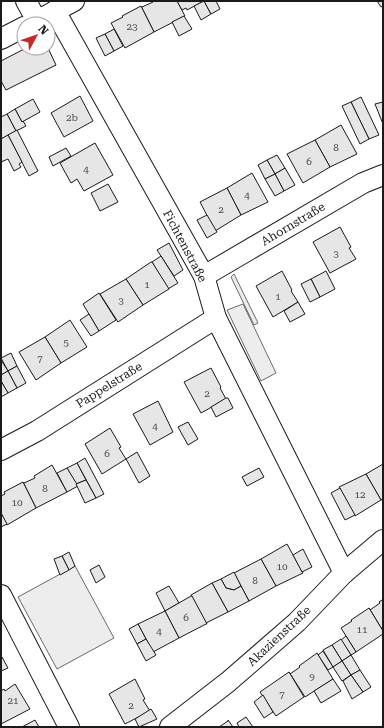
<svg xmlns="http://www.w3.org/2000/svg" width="384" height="728" viewBox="0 0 384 728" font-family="'Roboto Serif',serif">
	<rect width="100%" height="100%" fill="#fff"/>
	<g fill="#ededed" stroke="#6a6a6a">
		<polygon points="234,274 258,323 254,325 231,277"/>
		<polygon points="243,304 276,373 261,381 227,310"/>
		<polygon points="75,566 114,638 57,669 18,597"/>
	</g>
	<g fill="#e6e6e6" stroke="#1a1a1a">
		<polygon points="152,1 177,1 185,16 154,32 141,6 142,7 153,2"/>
		<polygon points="177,1 204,1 187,10 186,8 182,10"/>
		<polygon points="204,1 211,14 201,20 194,6"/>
		<polygon points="204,1 216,1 220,9 211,14"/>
		<polygon points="377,1 383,1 383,6 381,7"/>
		<polygon points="141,6 154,32 125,48 111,23 123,17 122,16"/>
		<polygon points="184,16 192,29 179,36 172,22"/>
		<polygon points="114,29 123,46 114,51 105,34"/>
		<polygon points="105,34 114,51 105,56 96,38"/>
		<polygon points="26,48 48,48 56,65 6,90 1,81 1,61"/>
		<polygon points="80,96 93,121 64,137 51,113"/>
		<polygon points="361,97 379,135 369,139 351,102"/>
		<polygon points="33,99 40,112 22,122 15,109"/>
		<polygon points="351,102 369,139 360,144 342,106"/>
		<polygon points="383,102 383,124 375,104"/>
		<polygon points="15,109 22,122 23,121 26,126 16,131 7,114"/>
		<polygon points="7,114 16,131 1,139 1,117"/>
		<polygon points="341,125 357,154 330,167 315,140"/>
		<polygon points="17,130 38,171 29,176 8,135"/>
		<polygon points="8,135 22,162 19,164 21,167 14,171 8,159 1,162 1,139"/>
		<polygon points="315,140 330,167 303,183 287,154"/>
		<polygon points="95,143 113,175 84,191 77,179 71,183 60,163"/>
		<polygon points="66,148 71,156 53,166 49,157"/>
		<polygon points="277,155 285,168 275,174 267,160"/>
		<polygon points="267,160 275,174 265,179 258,165"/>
		<polygon points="285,168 295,185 284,191 275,174"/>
		<polygon points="252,173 268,202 241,215 227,188"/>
		<polygon points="275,174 284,191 275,196 265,179"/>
		<polygon points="108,184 118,202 100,211 91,193"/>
		<polygon points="227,188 241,215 215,231 200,202"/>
		<polygon points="207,215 217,232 207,238 197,220"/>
		<polygon points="340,227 351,247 349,248 356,259 330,273 313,242"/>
		<polygon points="169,243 183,270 174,276 157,250"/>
		<polygon points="161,256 178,283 168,289 152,262"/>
		<polygon points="151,262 152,262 169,289 143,305 126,279"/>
		<polygon points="282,271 292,290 291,291 298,302 273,317 256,286"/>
		<polygon points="326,271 335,289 320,297 311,279"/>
		<polygon points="126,279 143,305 118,322 100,294"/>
		<polygon points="311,279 320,297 310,302 301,284"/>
		<polygon points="99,293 116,320 99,331 83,304"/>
		<polygon points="298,302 305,314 290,322 284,311"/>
		<polygon points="89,314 99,331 91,336 80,320"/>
		<polygon points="70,320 87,347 61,363 45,337"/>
		<polygon points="45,337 61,363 36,380 19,352"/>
		<polygon points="11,353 17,366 8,371 1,358"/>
		<polygon points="1,360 8,371 1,375"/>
		<polygon points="17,366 26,383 17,388 8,371"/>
		<polygon points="211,368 221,387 220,388 226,399 201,413 184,382"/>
		<polygon points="8,371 17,388 8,393 1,381 1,375"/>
		<polygon points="1,381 8,393 1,397"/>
		<polygon points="226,398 228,398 233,408 216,417 211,407"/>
		<polygon points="158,401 173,432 150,445 133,414"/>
		<polygon points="188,422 198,439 188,445 178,427"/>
		<polygon points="110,428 121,447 119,448 126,459 102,474 85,444"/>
		<polygon points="137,452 150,476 139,483 126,459"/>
		<polygon points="85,458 104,494 96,498 77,463"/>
		<polygon points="77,463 86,480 76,484 67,468"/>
		<polygon points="383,464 383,499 381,500 366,474"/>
		<polygon points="52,465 67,492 36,508 23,482 24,483 35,478 34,476"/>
		<polygon points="67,468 78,486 67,492 57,473"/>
		<polygon points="259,468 264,477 247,486 242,477"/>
		<polygon points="366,474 381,500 355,516 339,487"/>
		<polygon points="86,480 96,498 85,503 76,484"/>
		<polygon points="23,482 36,508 7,525 1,513 1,496 5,494 4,492"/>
		<polygon points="340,488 355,515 345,520 331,493"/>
		<polygon points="1,513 7,524 1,527"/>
		<polygon points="287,544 303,573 276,586 261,559"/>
		<polygon points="303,549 312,567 302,572 293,555"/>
		<polygon points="69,552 75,566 69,570 62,556"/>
		<polygon points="62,556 69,570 60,575 54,559"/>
		<polygon points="261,559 276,586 249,601 234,573"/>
		<polygon points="99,565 105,577 96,583 90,570"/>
		<polygon points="234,572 241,586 234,590 226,588 221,579"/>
		<polygon points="221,579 226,588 234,590 241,586 249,601 228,612 212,583"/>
		<polygon points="212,583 228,612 206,623 191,595"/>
		<polygon points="169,586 179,603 165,611 156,593"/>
		<polygon points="191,596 192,596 207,624 206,624 179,638 165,611"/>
		<polygon points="382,600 383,600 383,631 369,608 370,610 380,603 379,602"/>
		<polygon points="369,608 383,631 383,634 356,652 341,628 352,621 351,620"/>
		<polygon points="165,611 179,638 153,652 138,624"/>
		<polygon points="138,624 146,639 137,644 129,629"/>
		<polygon points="346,636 356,652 351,655 341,640"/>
		<polygon points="146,639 156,655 146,661 137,644"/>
		<polygon points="341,639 351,655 342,661 332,645"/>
		<polygon points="332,645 342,661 333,667 323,650"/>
		<polygon points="323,651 333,667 328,670 318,655"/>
		<polygon points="317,653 333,679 305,697 289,672 290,674 300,667 299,666"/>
		<polygon points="351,655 360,670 351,675 342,661"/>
		<polygon points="2,657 8,668 1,671 1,658"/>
		<polygon points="342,661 351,675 342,681 333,667"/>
		<polygon points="360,670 371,687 363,692 351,675"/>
		<polygon points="289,672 304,697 276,716 260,692"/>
		<polygon points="351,675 363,692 352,699 343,681"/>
		<polygon points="135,679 145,699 143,700 150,711 125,724 109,694"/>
		<polygon points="333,679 341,691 321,703 314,691"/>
		<polygon points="15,684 30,709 1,724 1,691 4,689 5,691"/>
		<polygon points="263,695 273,712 264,718 254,702"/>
		<polygon points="151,709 157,719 139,727 135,719"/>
		<polygon points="246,717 253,727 239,727 237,723"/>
		<polygon points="35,720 39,727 22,727"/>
		<polygon points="228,720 233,727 219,727 228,721"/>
	</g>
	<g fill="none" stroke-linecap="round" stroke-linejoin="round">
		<defs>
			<g id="minor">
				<polyline points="26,1 37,21"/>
				<polyline points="55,11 204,276 216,318 344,573"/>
				<polyline points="31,24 74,1"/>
				<polyline points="1,39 24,27"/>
				<polyline points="204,276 363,183 383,175"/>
				<polyline points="1,450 37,431 216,318"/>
				<polyline points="1,595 69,727"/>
				<polyline points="170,727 228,682 297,622 344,573 383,540"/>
			</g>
		</defs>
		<use href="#minor" stroke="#1a1a1a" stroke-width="22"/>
		<use href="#minor" stroke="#fff" stroke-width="20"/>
	</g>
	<g text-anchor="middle" stroke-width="3" stroke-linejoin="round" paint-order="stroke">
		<g font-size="10" fill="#4d4d4d">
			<text x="132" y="30">23</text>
			<text x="72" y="121">2b</text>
			<text x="336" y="151">8</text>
			<text x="309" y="165">6</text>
			<text x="86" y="173">4</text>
			<text x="247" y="199">4</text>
			<text x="221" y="213">2</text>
			<text x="336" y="257">3</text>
			<text x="147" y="288">1</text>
			<text x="278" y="300">1</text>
			<text x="121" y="304">3</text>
			<text x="66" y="346">5</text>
			<text x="40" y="362">7</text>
			<text x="207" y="397">2</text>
			<text x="155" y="430">4</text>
			<text x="107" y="457">6</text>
			<text x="45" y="492">8</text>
			<text x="360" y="498">12</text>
			<text x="17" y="506">10</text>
			<text x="282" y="570">10</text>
			<text x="255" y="584">8</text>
			<text x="186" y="621">6</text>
			<text x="362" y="633">11</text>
			<text x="159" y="635">4</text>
			<text x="312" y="680">9</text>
			<text x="282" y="698">7</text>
			<text x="13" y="704">21</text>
			<text x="131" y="709">2</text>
		</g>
		<g font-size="12" fill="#1a1a1a" stroke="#fff">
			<text transform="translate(293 224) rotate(-31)" y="4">Ahornstraße</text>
			<text transform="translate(185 246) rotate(62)" y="4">Fichtenstraße</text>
			<text transform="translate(109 385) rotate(-32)" y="4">Pappelstraße</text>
			<text transform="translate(279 636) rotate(-43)" y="4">Akazienstraße</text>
		</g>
	</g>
	<rect width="384" height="728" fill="none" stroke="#1a1a1a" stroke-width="4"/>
	<g transform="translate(36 36) rotate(50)"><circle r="19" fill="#ffffff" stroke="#a3a3a3"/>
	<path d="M0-3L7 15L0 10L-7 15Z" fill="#c62828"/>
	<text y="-6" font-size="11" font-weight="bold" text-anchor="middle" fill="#1a1a1a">N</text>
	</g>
</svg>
